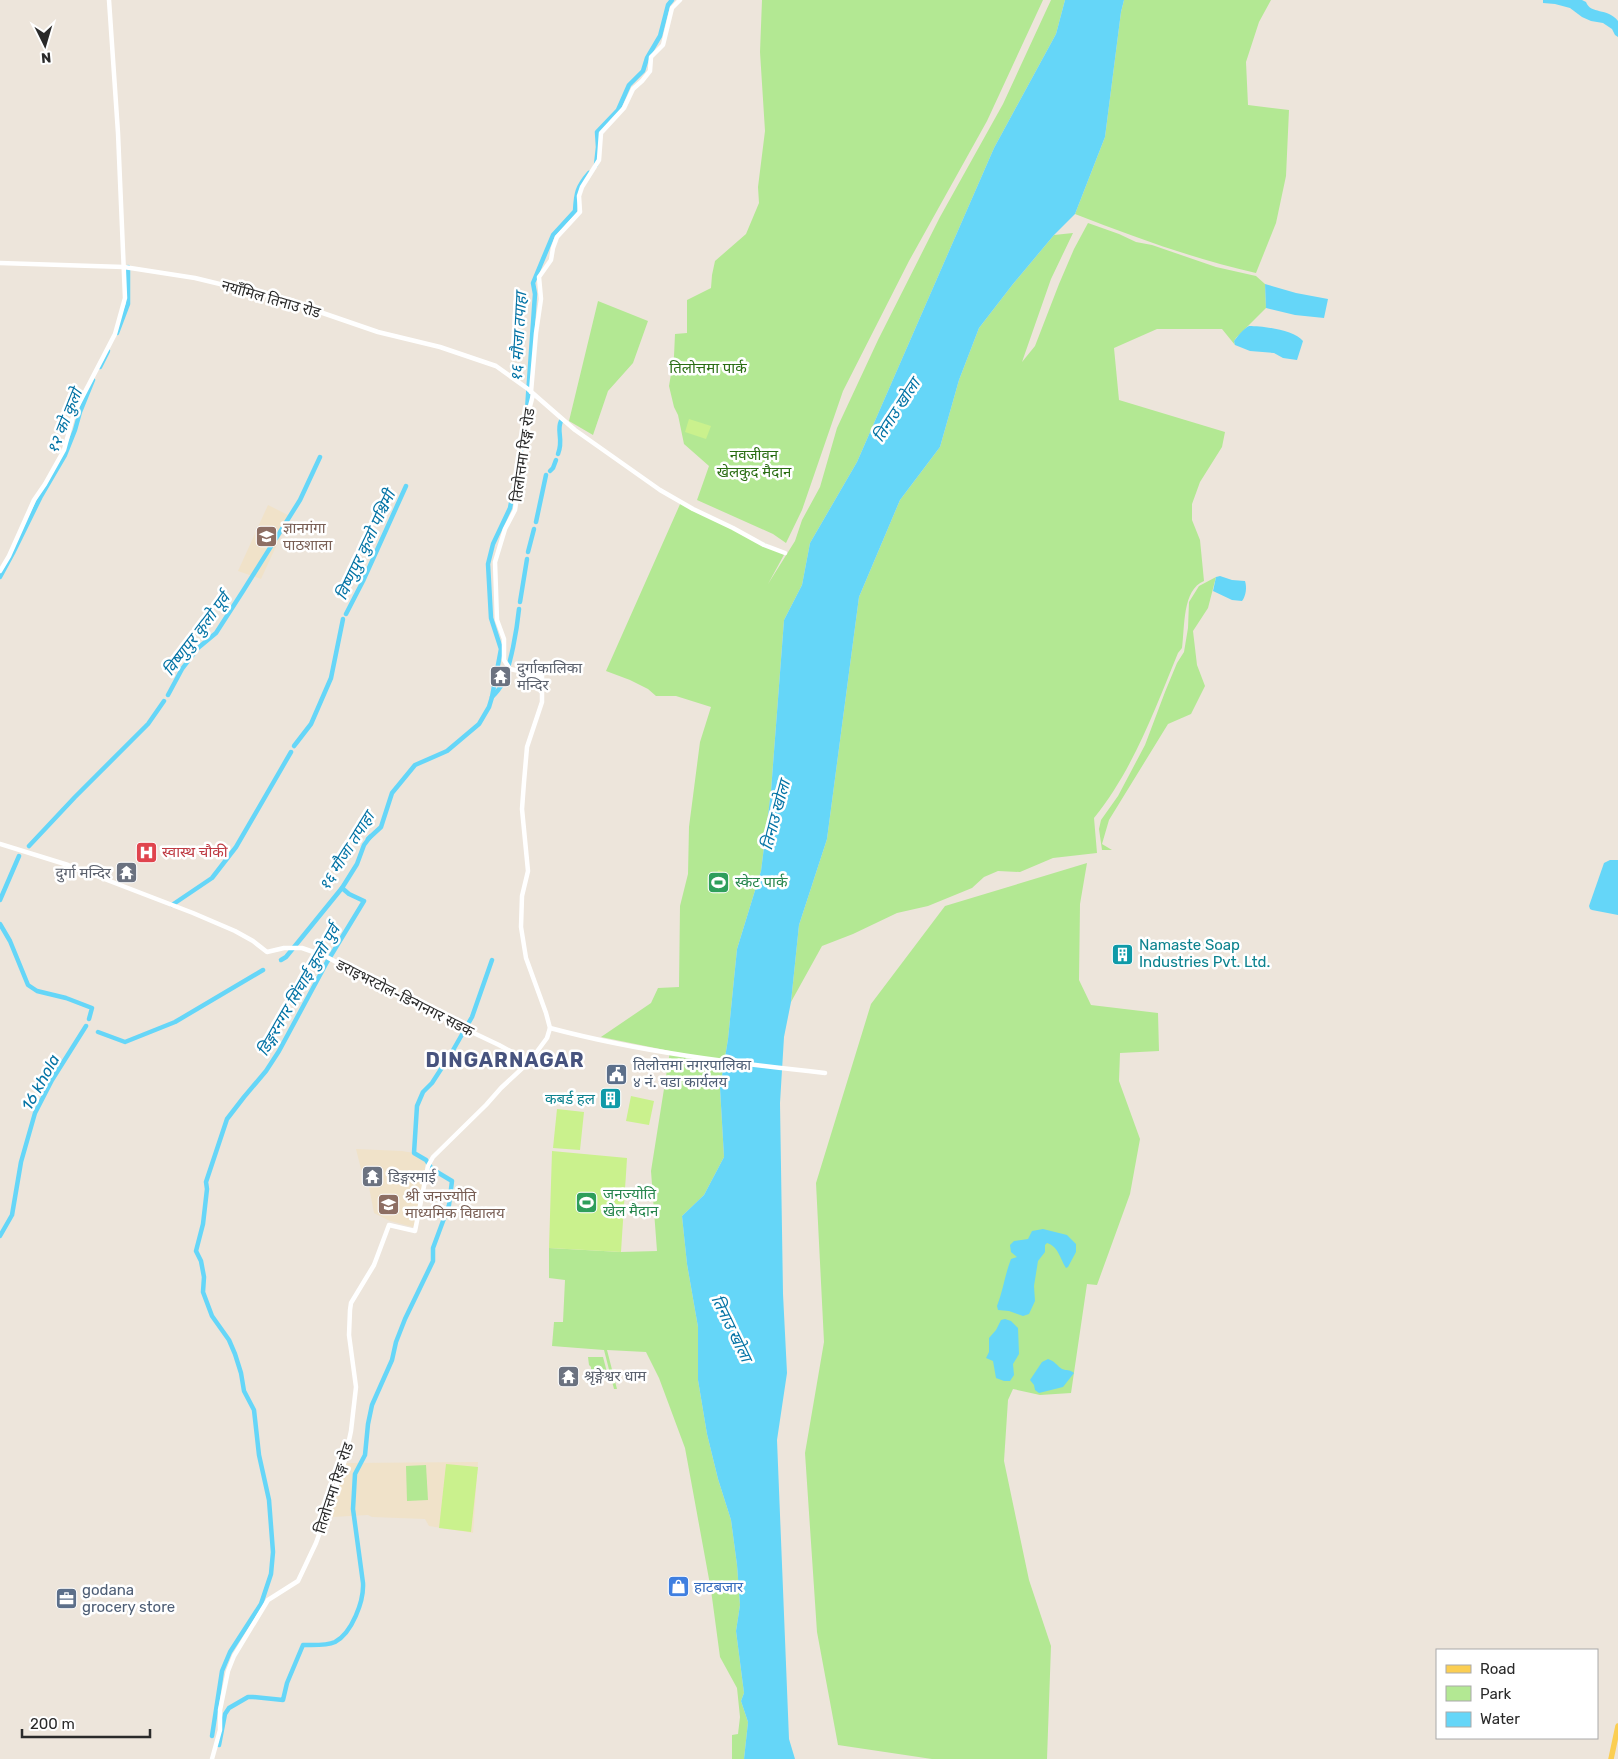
<svg xmlns="http://www.w3.org/2000/svg" width="1618" height="1759" viewBox="0 0 1618 1759" font-family="Rubik,'Noto Sans Devanagari',sans-serif">
	<rect width="100%" height="100%" fill="#ede5db"/>
	<g fill="#f0e2c9">
		<polygon points="268,505 290,516 261,579 238,571"/>
		<polygon points="356,1149 402,1151 414,1153 426,1160 419,1212 417,1223 413,1227 390,1221 374,1213 369,1187 361,1169"/>
		<polygon points="478,1462 473,1533 429,1526 425,1519 372,1517 368,1515 333,1517 329,1515 346,1463"/>
	</g>
	<g fill="#b3e893">
		<polygon points="762,0 1043,0 987,121 909,261 843,391 802,510 786,543 773,534 697,500 709,466 684,444 678,415 674,407 669,386 674,356 675,334 687,333 687,300 711,288 712,275 715,261 746,234 759,203 758,187 765,131 760,52"/>
		<polygon points="1051,0 1065,0 1056,34 994,148 857,462 810,543 802,585 784,620 771,791 761,871 737,949 728,1039 720,1088 724,1157 704,1195 682,1216 687,1264 698,1327 698,1380 707,1434 718,1479 731,1520 737,1565 740,1605 736,1631 744,1693 741,1701 748,1722 744,1759 732,1759 732,1735 738,1734 740,1717 737,1688 720,1657 711,1590 685,1448 659,1378 646,1352 607,1350 617,1389 614,1389 604,1350 552,1346 554,1322 563,1322 565,1280 549,1278 549,1248 621,1252 657,1251 651,1171 670,1051 601,1037 651,1003 658,988 679,987 680,906 688,874 689,827 700,742 711,707 676,696 656,696 648,689 630,680 606,671 681,502 785,553 768,584 795,541 802,520 820,487 837,428 878,340 940,217 1003,104"/>
		<path d="M1124,0H1271L1259,22L1246,62L1248,105L1289,110L1286,176L1276,223L1256,273C1194,259 1134,237 1075,214L1105,137L1121,12Z"/>
		<path d="M1088,223L1119,234L1136,242L1152,245L1216,267L1256,276L1265,284L1266,308L1236,338L1234,341L1235,345L1222,329H1157L1114,348L1119,400L1225,432L1222,447L1200,482L1192,504V520L1200,540L1204,581C1182,590 1185,627 1182,648L1178,653C1155,709 1133,770 1094,818L1097,853L1053,858L1020,872L998,871L984,877L972,888L928,906L897,913L853,934L822,946L791,1002L799,925L827,839L859,597L900,500L940,447L959,380L979,328L1013,284L1054,235L1073,233L1051,279L1022,362L1035,346L1059,284L1074,249Z"/>
		<polygon points="598,301 648,321 633,363 608,391 593,435 569,421"/>
		<polygon points="1216,577 1208,608 1193,631 1197,665 1205,686 1191,714 1168,724 1109,820 1102,844 1112,850 1102,850 1099,829 1101,820 1118,796 1145,745 1165,692 1177,663 1184,652 1188,628 1189,602 1199,586"/>
		<polygon points="1087,863 1080,904 1079,980 1091,1005 1158,1013 1159,1051 1120,1053 1119,1081 1140,1139 1130,1194 1097,1285 1087,1284 1071,1393 1040,1395 1013,1389 1008,1400 1004,1461 1029,1580 1051,1646 1047,1759 932,1759 838,1745 817,1632 805,1453 824,1342 816,1183 871,1004 945,906"/>
		<polygon points="588,1357 603,1357 608,1376 593,1376 593,1378 590,1379 589,1371 591,1370 591,1367 589,1365"/>
		<polygon points="426,1465 428,1500 407,1501 406,1466"/>
	</g>
	<g fill="#caf18d">
		<polygon points="689,419 711,426 706,439 685,432"/>
		<polygon points="718,870 723,871 723,879 731,882 729,885 723,885 722,891 719,894 715,891 715,885 709,885 707,881 709,878 715,878"/>
		<polygon points="631,1096 654,1101 649,1125 626,1121"/>
		<polygon points="557,1109 584,1112 580,1150 553,1148"/>
		<polygon points="552,1151 627,1158 621,1252 549,1248"/>
		<polygon points="446,1464 478,1467 471,1532 439,1528"/>
	</g>
	<g fill="#65d6f8">
		<polygon points="1065,0 1124,0 1121,12 1105,137 1075,214 1054,235 1013,284 979,328 959,380 940,447 900,500 859,597 827,839 799,925 791,1002 784,1037 780,1103 783,1294 787,1373 777,1440 789,1739 795,1759 744,1759 748,1722 741,1701 744,1693 736,1631 740,1605 737,1565 731,1520 718,1479 707,1434 698,1380 698,1327 687,1264 682,1216 704,1195 724,1157 720,1088 728,1039 737,949 761,871 771,791 784,620 802,585 810,543 857,462 994,148 1056,34"/>
		<path d="M1543,0H1582L1586,2C1591,15 1607,7 1618,21V37L1615,35L1612,29L1603,23L1591,21L1582,17L1570,8L1555,4L1543,3Z"/>
		<polygon points="1265,284 1296,293 1328,299 1324,318 1295,315 1266,308"/>
		<path d="M1249,326C1263,326 1294,330 1303,341L1297,360L1283,358L1274,353L1250,351L1235,345L1234,341C1238,336 1243,329 1249,326Z"/>
		<path d="M1220,576L1232,580L1245,581C1247,587 1246,596 1242,601L1232,600L1213,591L1216,577Z"/>
		<polygon points="1610,860 1618,860 1618,915 1592,910 1590,909 1589,906 1604,863"/>
		<path d="M1043,1229L1067,1235L1076,1244V1252L1068,1267L1066,1268C1060,1259 1059,1247 1047,1243L1045,1245V1252L1038,1261L1034,1286L1035,1301L1029,1314L1023,1316L1009,1311L998,1310L997,1306C1003,1291 1005,1274 1011,1259L1017,1257L1011,1252L1010,1245L1014,1241L1028,1239L1032,1231Z"/>
		<polygon points="1005,1319 1011,1321 1018,1328 1019,1354 1013,1364 1014,1375 1010,1381 1004,1381 996,1378 993,1361 986,1358 989,1352 989,1338 996,1330 1001,1320"/>
		<path d="M1048,1359C1055,1361 1057,1366 1062,1369C1067,1371 1069,1369 1074,1373L1063,1387L1039,1393L1035,1390L1034,1385L1030,1380L1042,1362Z"/>
	</g>
	<g fill="none" stroke-linecap="round" stroke-linejoin="round">
		<g stroke="#65d6f8" stroke-width="4.5">
			<polyline points="596,165 598,147 597,132 618,110 629,85 643,71 647,58 660,36 668,5 672,0"/>
			<polyline points="117,333 128,304 128,267"/>
			<polyline points="100,367 108,351"/>
			<path d="M527,410L535,294L533,283L553,235L575,211C576,193 577,187 589,173"/>
			<path d="M558,454C564,439 556,431 561,421"/>
			<polyline points="550,471 553,468 556,460"/>
			<polyline points="536,522 546,475"/>
			<polyline points="528,552 534,529"/>
			<polyline points="0,577 13,553 41,496 65,455 75,430 80,412 93,380"/>
			<polyline points="520,602 527,559"/>
			<polyline points="346,614 363,581 406,486"/>
			<polyline points="168,695 182,669 198,648 216,633 243,591 300,500 320,457"/>
			<path d="M492,697C496,693 500,688 502,684C511,665 517,629 519,609"/>
			<polyline points="294,746 311,724 331,678 343,619"/>
			<polyline points="368,839 381,827 392,793 415,765 447,751 479,724 489,707 492,697 501,649 491,618 488,564 493,544 510,508 527,418"/>
			<polyline points="29,846 75,797 148,724 164,701"/>
			<polyline points="0,900 19,856"/>
			<polyline points="172,905 212,878 236,847 291,752"/>
			<polyline points="0,924 10,941 28,985 37,991 66,998 92,1008 89,1019"/>
			<polyline points="281,960 286,957 342,888 357,864 364,845 370,837"/>
			<polyline points="98,1032 125,1042 175,1022 263,970"/>
			<polyline points="0,1236 12,1215 21,1162 35,1113 52,1080 86,1026"/>
			<polyline points="212,1736 222,1671 230,1652 261,1604 271,1574 273,1552 269,1500 259,1455 254,1410 244,1391 241,1373 235,1354 229,1340 212,1316 203,1292 204,1277 201,1261 196,1251 203,1224 207,1189 206,1182 227,1119 244,1097 266,1071 279,1051 327,962 364,901 349,894 342,888"/>
			<path d="M219,1745L225,1714L229,1708L248,1697H253L283,1700L287,1683L303,1645C313,1645 326,1646 335,1642C352,1633 364,1601 363,1583L353,1509L355,1474L365,1455L368,1424L372,1405L392,1360L396,1342L405,1319L433,1261V1248L449,1205L452,1181L432,1169L426,1160L414,1153L417,1106L423,1092L432,1083L452,1052L472,1017L492,960"/>
		</g>
		<g stroke="#fff" stroke-width="4.5">
			<polyline points="0,263 124,267 195,278 282,299 378,332 440,347 496,366 528,389 575,430 660,490 693,509 733,528 764,545 785,553"/>
			<polyline points="531,392 536,333 541,299 539,277 551,260 553,248 557,237 580,212 579,196 582,187 599,160 601,133 624,108 633,89 642,81 650,71 651,57 663,45 672,8 680,0"/>
			<polyline points="0,571 9,556 34,500 45,484 64,450 74,413 115,334 125,298 118,133 109,0"/>
			<polyline points="0,844 68,865 193,913 235,931 253,941 267,952 284,948 302,948 325,956 419,1007 499,1045 523,1058 527,1063"/>
			<path d="M550,1028C640,1052 733,1063 825,1073"/>
			<polyline points="212,1759 220,1730 220,1710 228,1671 234,1656 268,1600 298,1581 316,1543 343,1468 351,1431 356,1387 349,1335 350,1310 351,1303 374,1265 389,1225 415,1231 428,1166 433,1157 486,1105 501,1088 530,1061 547,1038 550,1028 546,1013 526,958 521,927 522,896 528,871 522,809 524,782 527,747 542,702 542,676 510,669 504,660 504,639 497,620 495,562 505,529 515,510 519,482 527,450 529,410 533,395"/>
		</g>
		<polyline stroke="#fbce52" stroke-width="5.5" points="1611,1759 1618,1726"/>
	</g>
	<defs>
		<symbol id="school-square" viewBox="-11 -11 22 22"><rect x="-9" y="-9" width="18" height="18" rx="4" fill="#8d6e63" stroke="#fff"/><path d="M0-5L7-2L0 1L-7-2ZM-4 1L0 2.5L4 1V4Q0 6-4 4Z" fill="#fff"/></symbol>
		<symbol id="temple-square" viewBox="-11 -11 22 22"><rect x="-9" y="-9" width="18" height="18" rx="4" fill="#6b7280" stroke="#fff"/><path d="M0-6L5-2H3V0L6.5 2.5H4V6H1.5V3h-3V6H-4V2.5H-6.5L-3 0V-2H-5Z" fill="#fff"/></symbol>
		<symbol id="hospital-square" viewBox="-11 -11 22 22"><rect x="-9" y="-9" width="18" height="18" rx="4" fill="#e0444e" stroke="#fff"/><path d="M-5-5h3v3.5h4V-5h3V5h-3V1.5h-4V5h-3Z" fill="#fff"/></symbol>
		<symbol id="stadium-square" viewBox="-11 -11 22 22"><rect x="-9" y="-9" width="18" height="18" rx="4" fill="#2e9e5b" stroke="#fff"/><path d="M0-5a6.5 5 0 1 0 0 10a6.5 5 0 1 0 0-10ZM-3.5-1.8h7v3.6h-7Z" fill="#fff"/></symbol>
		<symbol id="building-square" viewBox="-11 -11 22 22"><rect x="-9" y="-9" width="18" height="18" rx="4" fill="#0f9aa8" stroke="#fff"/><path d="M-4-6H4V6H1V3H-1V6H-4ZM-2.5-4.3h1.7v1.8h-1.7ZM.8-4.3h1.7v1.8H.8ZM-2.5-1h1.7V.8h-1.7ZM.8-1h1.7V.8H.8Z" fill="#fff"/></symbol>
		<symbol id="civic-square" viewBox="-11 -11 22 22"><rect x="-9" y="-9" width="18" height="18" rx="4" fill="#5c6f8a" stroke="#fff"/><path d="M-.6-6.5H3V-4.5H.6V-3L4-1V1h2V6H-6V1h2V-1L-.6-3ZM-1.2 2.5V6h2.4V2.5Z" fill="#fff"/></symbol>
		<symbol id="shop-square" viewBox="-11 -11 22 22"><rect x="-9" y="-9" width="18" height="18" rx="4" fill="#3f7fe0" stroke="#fff"/><path d="M-5-2.5h2.3a2.7 3.5 0 0 1 5.4 0H5L5.5 6h-11ZM-1.5-2.5h3a1.5 2.3 0 0 0-3 0Z" fill="#fff"/></symbol>
		<symbol id="office-square" viewBox="-11 -11 22 22"><rect x="-9" y="-9" width="18" height="18" rx="4" fill="#5c6f8a" stroke="#fff"/><path d="M-6-3h4V-5.5h4V-3h4V5H-6ZM-1-4.5V-3h2v-1.5ZM-6 0V1H6V0Z" fill="#fff"/></symbol>
	</defs>
	<g fill-rule="evenodd">
		<use href="#school-square" x="254" y="524" width="25" height="25"/>
		<use href="#temple-square" x="488" y="664" width="25" height="25"/>
		<use href="#hospital-square" x="134" y="840" width="25" height="25"/>
		<use href="#temple-square" x="114" y="860" width="25" height="25"/>
		<use href="#stadium-square" x="706" y="870" width="25" height="25"/>
		<use href="#building-square" x="1110" y="942" width="25" height="25"/>
		<use href="#civic-square" x="604" y="1062" width="25" height="25"/>
		<use href="#building-square" x="598" y="1086" width="25" height="25"/>
		<use href="#temple-square" x="360" y="1164" width="25" height="25"/>
		<use href="#stadium-square" x="574" y="1190" width="25" height="25"/>
		<use href="#school-square" x="376" y="1192" width="25" height="25"/>
		<use href="#temple-square" x="556" y="1364" width="25" height="25"/>
		<use href="#shop-square" x="666" y="1574" width="25" height="25"/>
		<use href="#office-square" x="54" y="1586" width="25" height="25"/>
	</g>
	<g text-anchor="middle" stroke-width="5" stroke-linejoin="round" paint-order="stroke">
		<g font-size="15" fill="#2a2a2a" stroke="#fff">
			<text transform="translate(271 299) rotate(16)" y="5">नयाँमिल तिनाउ रोड</text>
			<text transform="translate(523 455) rotate(-82)" y="5">तिलोत्तमा रिङ्ग रोड</text>
			<text transform="translate(405 998) rotate(27)" y="5">डराइभरटोल-डिन्गनगर सडक</text>
			<text transform="translate(334 1488) rotate(-72)" y="5">तिलोत्तमा रिङ्ग रोड</text>
		</g>
		<g font-size="15" fill="#2a6d14" stroke="#fff">
			<text x="708" y="373">तिलोत्तमा पार्क</text>
			<text x="754" y="460">नवजीवन<tspan x="754" dy="17">खेलकुद मैदान</tspan></text>
		</g>
		<g font-size="15" fill="#785e54" stroke="#fff" text-anchor="start">
			<text x="283" y="533">ज्ञानगंगा<tspan x="283" dy="17">पाठशाला</tspan></text>
			<text x="405" y="1201">श्री जनज्योति<tspan x="405" dy="17">माध्यमिक विद्यालय</tspan></text>
		</g>
		<g font-size="15" fill="#5b616d" stroke="#fff" text-anchor="start">
			<text x="517" y="673">दुर्गाकालिका<tspan x="517" dy="17">मन्दिर</tspan></text>
			<text x="111" y="878" text-anchor="end">दुर्गा मन्दिर</text>
			<text x="388" y="1182">डिङ्गरमाई</text>
			<text x="584" y="1381">श्रृङ्गेश्वर धाम</text>
		</g>
		<g font-size="15" fill="#be3a42" stroke="#fff" text-anchor="start">
			<text x="162" y="857">स्वास्थ चौकी</text>
		</g>
		<g font-size="15" fill="#27864d" stroke="#fff" text-anchor="start">
			<text x="735" y="887">स्केट पार्क</text>
			<text x="603" y="1199">जनज्योति<tspan x="603" dy="17">खेल मैदान</tspan></text>
		</g>
		<g font-size="15" fill="#0d838f" stroke="#fff" text-anchor="start">
			<text x="1139" y="950">Namaste Soap<tspan x="1139" dy="17">Industries Pvt. Ltd.</tspan></text>
			<text x="595" y="1104" text-anchor="end">कबर्ड हल</text>
		</g>
		<g font-size="15" fill="#4e5e75" stroke="#fff" text-anchor="start">
			<text x="633" y="1070">तिलोत्तमा नगरपालिका<tspan x="633" dy="17">४ नं. वडा कार्यलय</tspan></text>
			<text x="82" y="1595">godana<tspan x="82" dy="17">grocery store</tspan></text>
		</g>
		<g font-size="15" fill="#366cbe" stroke="#fff" text-anchor="start">
			<text x="694" y="1592">हाटबजार</text>
		</g>
		<g font-size="16" font-style="italic" fill="#0373a5" stroke="#fff">
			<text transform="translate(518 337) rotate(-87)" y="6">१६ मौजा तपाहा</text>
			<text transform="translate(896 410) rotate(-57)" y="6">तिनाउ खोला</text>
			<text transform="translate(64 421) rotate(-68)" y="6">१२ को कुलो</text>
			<text transform="translate(365 545) rotate(-65)" y="6">विष्णुपुर कुलो पश्चिमी</text>
			<text transform="translate(196 634) rotate(-53)" y="6">विष्णुपुर कुलो पूर्व</text>
			<text transform="translate(775 815) rotate(-75)" y="6">तिनाउ खोला</text>
			<text transform="translate(346 851) rotate(-58)" y="6">१६ मौजा तपाहा</text>
			<text transform="translate(298 990) rotate(-60)" y="6">डिङ्गरनगर सिंचाई कुलो पुर्व</text>
			<text transform="translate(40 1082) rotate(-61)" y="6">16 khola</text>
			<text transform="translate(732 1328) rotate(64)" y="6">तिनाउ खोला</text>
		</g>
		<g font-size="20" font-weight="bold" letter-spacing="1" fill="#47537e" stroke="#fff">
			<text x="505" y="1067">DINGARNAGAR</text>
		</g>
	</g>
	<rect x="1436" y="1649" width="162" height="90" fill="#ffffff" stroke="#aaaaaa"/>
	<rect x="1446" y="1665" width="25" height="8" fill="#fbce52" stroke="#aaaaaa"/>
	<text x="1480" y="1674" font-size="15" fill="#2a2a2a">Road</text>
	<rect x="1446" y="1686" width="25" height="15" fill="#b3e893" stroke="#aaaaaa"/>
	<text x="1480" y="1699" font-size="15" fill="#2a2a2a">Park</text>
	<rect x="1446" y="1712" width="25" height="15" fill="#65d6f8" stroke="#aaaaaa"/>
	<text x="1480" y="1724" font-size="15" fill="#2a2a2a">Water</text>
	<g transform="translate(45 45) rotate(175)" stroke="#ffffff" stroke-width="4" paint-order="stroke">
	<path d="M0-4L9 19L0 12L-9 19Z" fill="#2a2a2a"/>
	<text y="-8" font-size="14" font-weight="bold" text-anchor="middle" fill="#2a2a2a">N</text>
	</g>
	<path d="M22 1729v8h128v-8" fill="none" stroke="#2a2a2a" stroke-width="2.5"/>
	<text x="30" y="1729" font-size="15" fill="#2a2a2a" stroke="#ffffff" stroke-width="4" paint-order="stroke">200 m</text>
</svg>
